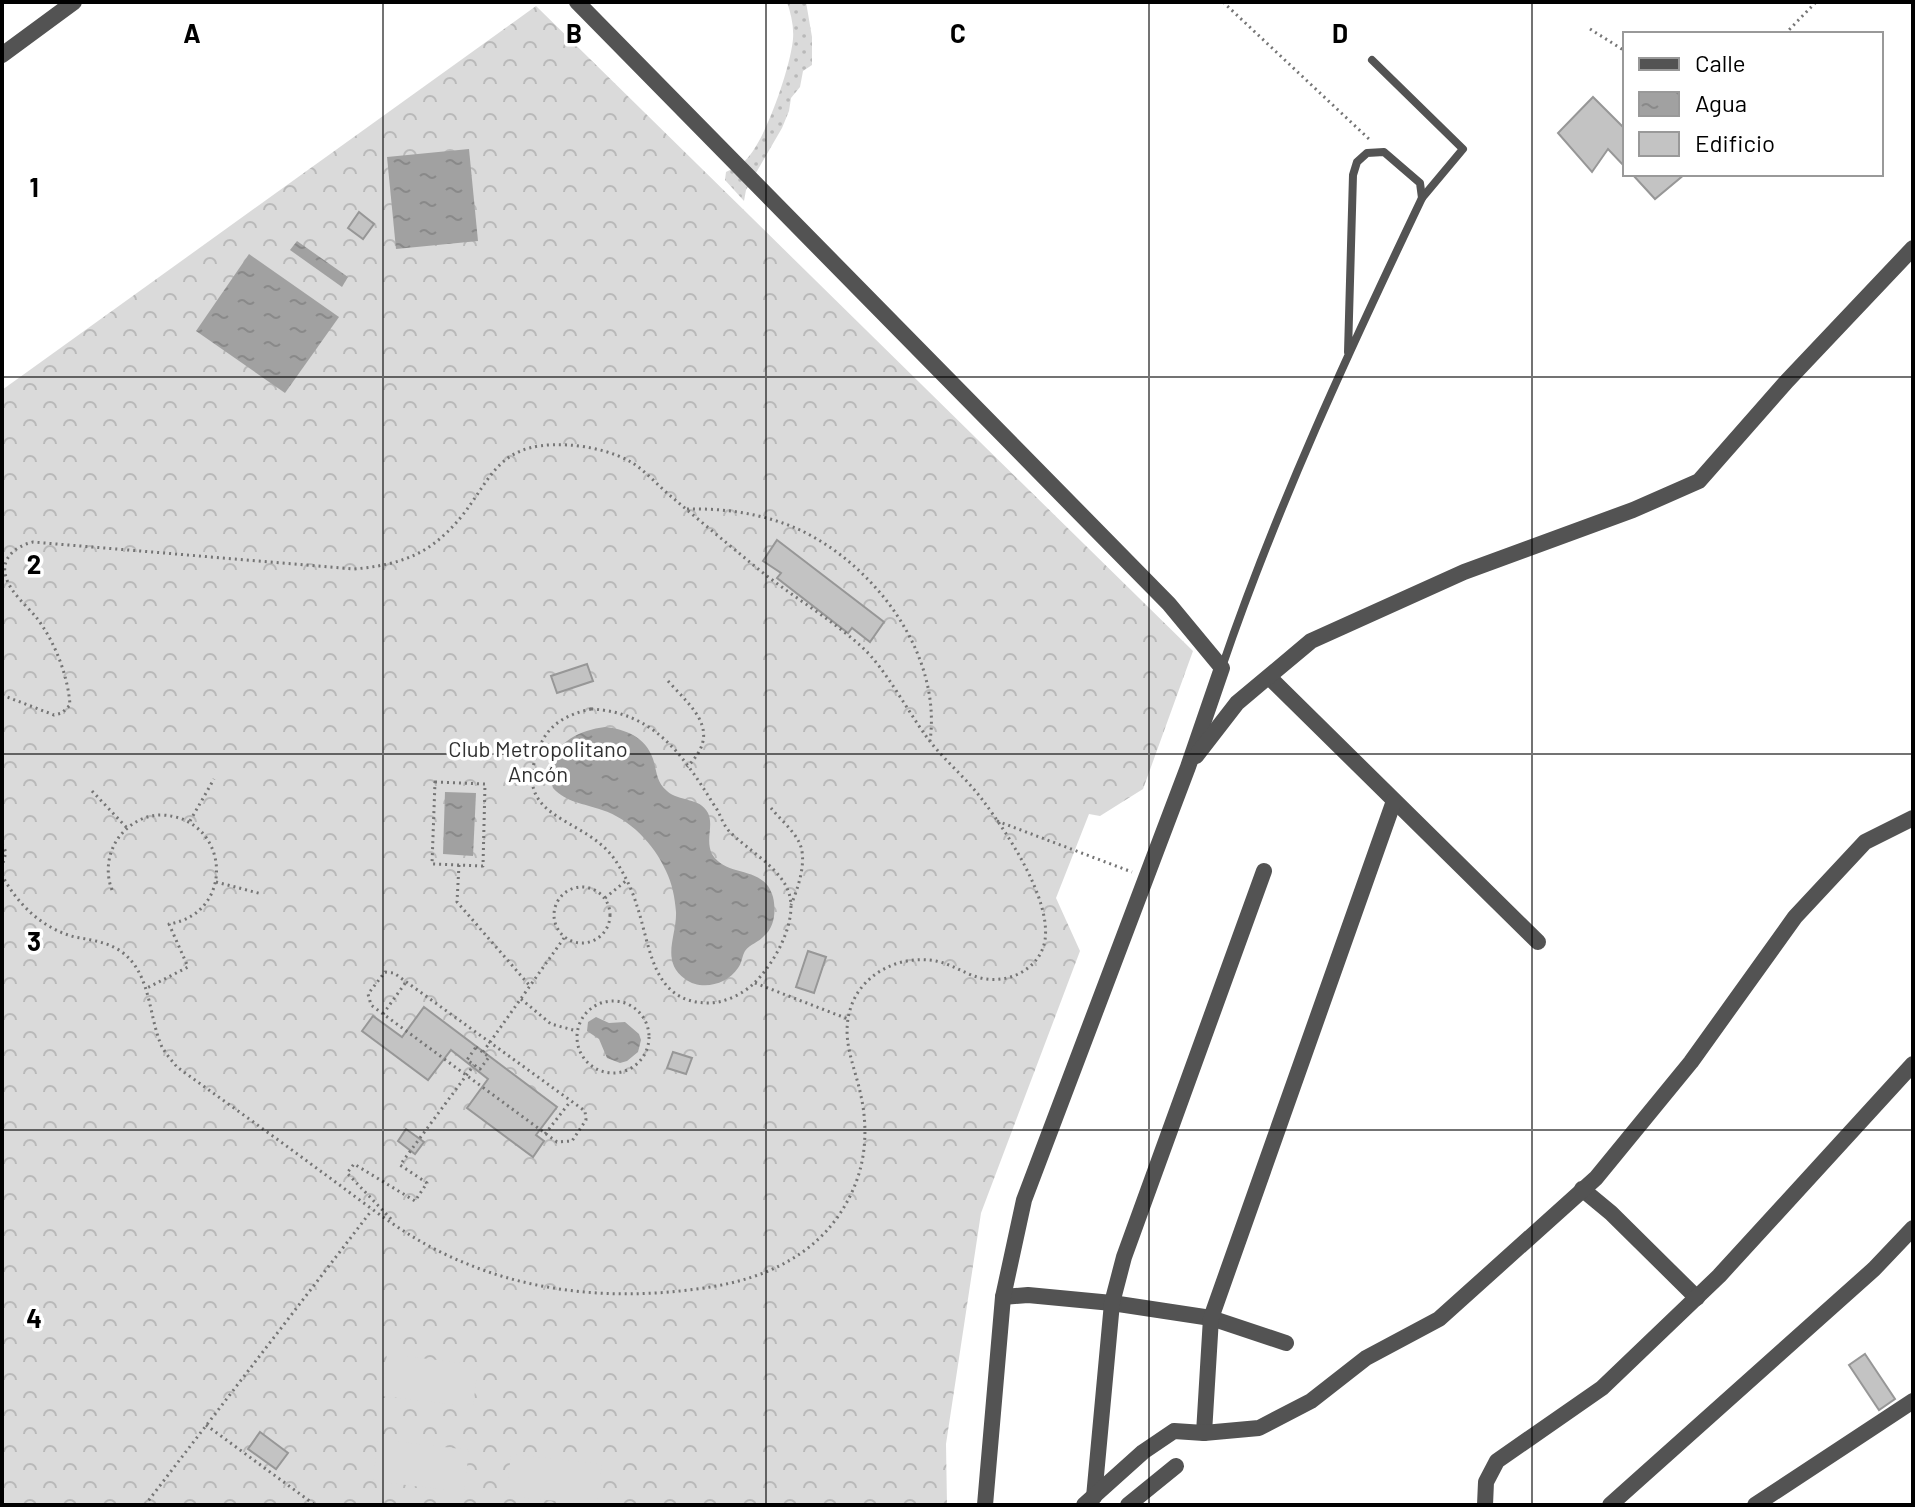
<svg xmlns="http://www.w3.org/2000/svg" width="1915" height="1507" viewBox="0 0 1915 1507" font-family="Barlow,sans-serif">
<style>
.grass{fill:url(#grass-dots)}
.forest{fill:url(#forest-crowns)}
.pitch{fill:#dadada}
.water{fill:url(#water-ripples)}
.building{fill:#c3c3c3;stroke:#979797;stroke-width:2}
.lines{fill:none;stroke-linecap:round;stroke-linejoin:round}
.path{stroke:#757575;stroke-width:3;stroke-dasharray:2 4;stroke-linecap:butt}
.service{stroke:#535353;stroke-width:8}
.minor{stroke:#535353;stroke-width:16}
.tertiary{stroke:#535353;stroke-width:16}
.grid{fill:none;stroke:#000;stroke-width:2;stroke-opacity:0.55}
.labels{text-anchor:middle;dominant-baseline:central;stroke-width:7;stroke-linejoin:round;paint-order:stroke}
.park-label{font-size:22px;fill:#313131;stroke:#fff}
.grid-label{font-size:26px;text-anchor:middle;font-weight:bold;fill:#000;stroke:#fff;stroke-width:7;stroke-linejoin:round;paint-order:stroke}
</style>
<defs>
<pattern id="grass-dots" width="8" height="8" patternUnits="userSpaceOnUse" patternTransform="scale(2)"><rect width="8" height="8" fill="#dadada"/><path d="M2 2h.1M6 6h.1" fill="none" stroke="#b9b9b9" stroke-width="1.8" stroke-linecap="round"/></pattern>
<pattern id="forest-crowns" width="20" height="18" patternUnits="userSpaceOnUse" patternTransform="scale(2)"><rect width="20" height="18" fill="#dadada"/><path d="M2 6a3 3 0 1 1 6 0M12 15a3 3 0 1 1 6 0" fill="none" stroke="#b9b9b9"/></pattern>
<pattern id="water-ripples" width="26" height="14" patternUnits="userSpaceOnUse" patternTransform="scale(2)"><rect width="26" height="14" fill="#a1a1a1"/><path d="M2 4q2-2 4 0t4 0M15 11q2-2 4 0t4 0" fill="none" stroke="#898989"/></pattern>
</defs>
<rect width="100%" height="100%" fill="#fff"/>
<path class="grass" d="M 787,2 L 806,2 L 812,37 L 812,65 L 803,71 L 800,87 L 791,98 L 789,111 L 782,128 L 746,190 L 744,201 L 725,180 L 726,172 C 731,169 738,167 742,163 C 764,148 791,65 793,39 C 794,26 791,14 787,2 Z"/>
<polygon class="forest" points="536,6 1193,651 1143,789 1100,816 1089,814 1056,898 1080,951 981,1213 946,1444 947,1505 2,1505 2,390"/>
<g class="pitch">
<polygon points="387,1354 478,1365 473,1407 382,1396"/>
<polygon points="378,1439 469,1450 464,1492 373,1481"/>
<polygon points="511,1454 602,1464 597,1505 506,1496"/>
</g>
<g class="water">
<polygon points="469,149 478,241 396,249 387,157"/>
<polygon points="297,241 348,277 342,287 290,250"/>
<polygon points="249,254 339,317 285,393 196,331"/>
<path d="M 605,727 C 625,729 646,737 653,759 C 657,771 656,782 667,791 C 679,802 700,797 708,813 C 714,826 705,840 712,854 C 727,879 764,864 773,897 C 776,910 775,927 764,936 C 759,942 750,944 745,951 C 742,956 742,963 738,968 C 727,985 701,991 685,979 C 660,961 677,936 676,912 C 675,898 672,883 666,871 C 654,844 630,819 602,810 C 583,803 567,803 553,788 C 541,751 572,731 605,727 Z"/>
<polygon points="445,792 476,793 473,856 443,854"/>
<polygon points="596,1017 609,1023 625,1022 639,1034 641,1040 638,1052 627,1061 620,1063 607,1058 599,1039 587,1031 588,1022"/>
</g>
<g class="building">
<polygon points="1593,97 1625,129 1625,167 1608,149 1592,172 1558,133"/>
<polygon points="1632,174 1685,174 1655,199"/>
<polygon points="359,212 374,224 363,239 348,228"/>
<polygon points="777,540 884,622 870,642 852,628 848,633 777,578 781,573 763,561"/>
<polygon points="587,664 593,681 557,693 551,676"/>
<polygon points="808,951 826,957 814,993 796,987"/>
<polygon points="424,1007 557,1107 536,1135 544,1141 533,1157 467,1108 488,1079 451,1050 428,1080 362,1031 373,1016 402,1037"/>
<polygon points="673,1052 692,1058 686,1074 667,1068"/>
<polygon points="406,1129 424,1142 415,1154 398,1141"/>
<polygon points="1865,1354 1895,1399 1879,1410 1849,1365"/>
<polygon points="260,1432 288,1453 276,1469 248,1449"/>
</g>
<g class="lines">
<g class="path">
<polyline points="1223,2 1369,139"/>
<polyline points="1590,29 1625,51"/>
<polyline points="1785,34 1816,2"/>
<path d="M 687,509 C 725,508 765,514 800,530 C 876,566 942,655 930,741"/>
<path d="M 668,681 C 693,709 723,731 687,767"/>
<path d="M 2,695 L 54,715 L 62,713 L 70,705 C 68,675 54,640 36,617 C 26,605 10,592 6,577 C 0,558 16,546 33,542 L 354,569 C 388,566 419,559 444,535 C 492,492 486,440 568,445 C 588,446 614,452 631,462 C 646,471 659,487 673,498 C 700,521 729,545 757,568 C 791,596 830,618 862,647 C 885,668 907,710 926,736 C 943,760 967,778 984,802 C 1008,834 1051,899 1045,940 C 1040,970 1006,986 977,977 C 964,973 951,964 936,961 C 900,954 860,974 850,1010 C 841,1041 855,1066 861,1096 C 868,1128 866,1162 852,1192 C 824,1253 767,1279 704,1288 C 607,1302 514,1292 427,1245 C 389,1224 354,1195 319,1170 C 272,1135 224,1101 177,1067 C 172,1061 166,1054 162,1047 C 148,1016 152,975 122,952 C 108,942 91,940 75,937 C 43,929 17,904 2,875"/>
<path d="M 591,709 C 654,712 683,755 714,805 C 720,813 722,823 729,831 C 748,851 784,869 790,897 C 796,925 773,966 753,984 C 743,994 724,1003 709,1003 C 652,1003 651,948 637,906 C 632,889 623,871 613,857 C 581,815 508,819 540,746 C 549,723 569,714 591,709 Z"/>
<polygon points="435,782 485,784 483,866 432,864"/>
<polyline points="92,791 127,828"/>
<path d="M 771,808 C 779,818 793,830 799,842 C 808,860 798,888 791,905"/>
<polyline points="190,821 214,779"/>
<polyline points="997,821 1132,872"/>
<polyline points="2,844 6,852 2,867"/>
<polyline points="459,865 457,902 530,986"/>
<polyline points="216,882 262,894"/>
<circle cx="582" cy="915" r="28"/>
<path d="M 112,890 C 105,872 108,852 119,837 C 129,824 144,815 161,815 C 230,817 237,913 169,924 L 188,967 L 145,989"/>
<polyline points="605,898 627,880"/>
<polygon points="385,972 394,973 585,1111 586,1120 572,1141 557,1142 371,1005 368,994"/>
<polyline points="755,983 848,1019"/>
<polyline points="521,999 551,1024 577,1031"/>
<circle cx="613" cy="1037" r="36"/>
<polyline points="383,1014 406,982"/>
<polygon points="476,1047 489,1057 480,1069 467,1060"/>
<polyline points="483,1052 564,938"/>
<polyline points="545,1134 570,1102"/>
<polyline points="391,1219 347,1173 354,1164 415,1201 427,1183 400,1165 474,1065"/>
<polyline points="206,1425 315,1505"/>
<polyline points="145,1505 372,1210"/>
</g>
<g class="service">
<polyline points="1372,60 1463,149 1422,198"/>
<path d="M 1222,667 C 1277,506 1349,351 1422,198 L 1420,183 L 1384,152 L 1367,153 L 1357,162 L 1353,175 L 1348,352"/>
</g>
<g class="minor">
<polyline points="2,55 74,2"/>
<polyline points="1269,677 1538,942"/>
<polyline points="1582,1189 1611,1213 1697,1298"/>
<polyline points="1003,1297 1028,1295 1112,1303 1211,1318 1286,1343"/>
<polyline points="1204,1433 1211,1318 1394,801"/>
<polyline points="1094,1497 1112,1303 1124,1257 1264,871"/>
<polyline points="1084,1505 1143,1452 1174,1431 1204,1433 1259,1428 1311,1401 1366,1358 1439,1319 1596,1178 1691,1062 1795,917 1865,842 1913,818"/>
<polyline points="1128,1505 1176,1466"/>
<polyline points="1485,1505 1486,1482 1497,1461 1602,1388 1719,1276 1913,1064"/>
<polyline points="1610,1505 1874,1269 1913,1228"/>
<polyline points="1755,1505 1913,1401"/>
</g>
<g class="tertiary">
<polyline points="577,2 1169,604 1222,668 1188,767 1024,1200 1003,1297 985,1505"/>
<polyline points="1196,756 1237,703 1311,641 1464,572 1633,510 1699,481 1787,381 1913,248"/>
</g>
</g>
<path class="grid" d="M 383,2 L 383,1505M 766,2 L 766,1505M 1149,2 L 1149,1505M 1532,2 L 1532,1505M 2,377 L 1913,377M 2,754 L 1913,754M 2,1130 L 1913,1130"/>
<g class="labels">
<g class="park-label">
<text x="538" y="748">Club Metropolitano<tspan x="538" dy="25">Ancón</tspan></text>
</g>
</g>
<g class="grid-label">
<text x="192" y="43">A</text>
<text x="574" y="43">B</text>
<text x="958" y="43">C</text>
<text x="1340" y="43">D</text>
<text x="34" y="197">1</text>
<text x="34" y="574">2</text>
<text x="34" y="951">3</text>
<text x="34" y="1328">4</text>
</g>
<rect width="1915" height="1507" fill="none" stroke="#000000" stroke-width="8"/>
<rect x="1623" y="32" width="260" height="144" fill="#ffffff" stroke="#999999" stroke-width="2"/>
<rect x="1639" y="58" width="40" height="12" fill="#535353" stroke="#999999" stroke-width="2"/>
<text x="1695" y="72" font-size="24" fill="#000000">Calle</text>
<rect x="1639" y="92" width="40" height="24" fill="url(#water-ripples)" stroke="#999999" stroke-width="2"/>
<text x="1695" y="112" font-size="24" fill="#000000">Agua</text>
<rect x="1639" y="132" width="40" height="24" fill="#c3c3c3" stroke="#999999" stroke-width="2"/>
<text x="1695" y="152" font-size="24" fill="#000000">Edificio</text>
</svg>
